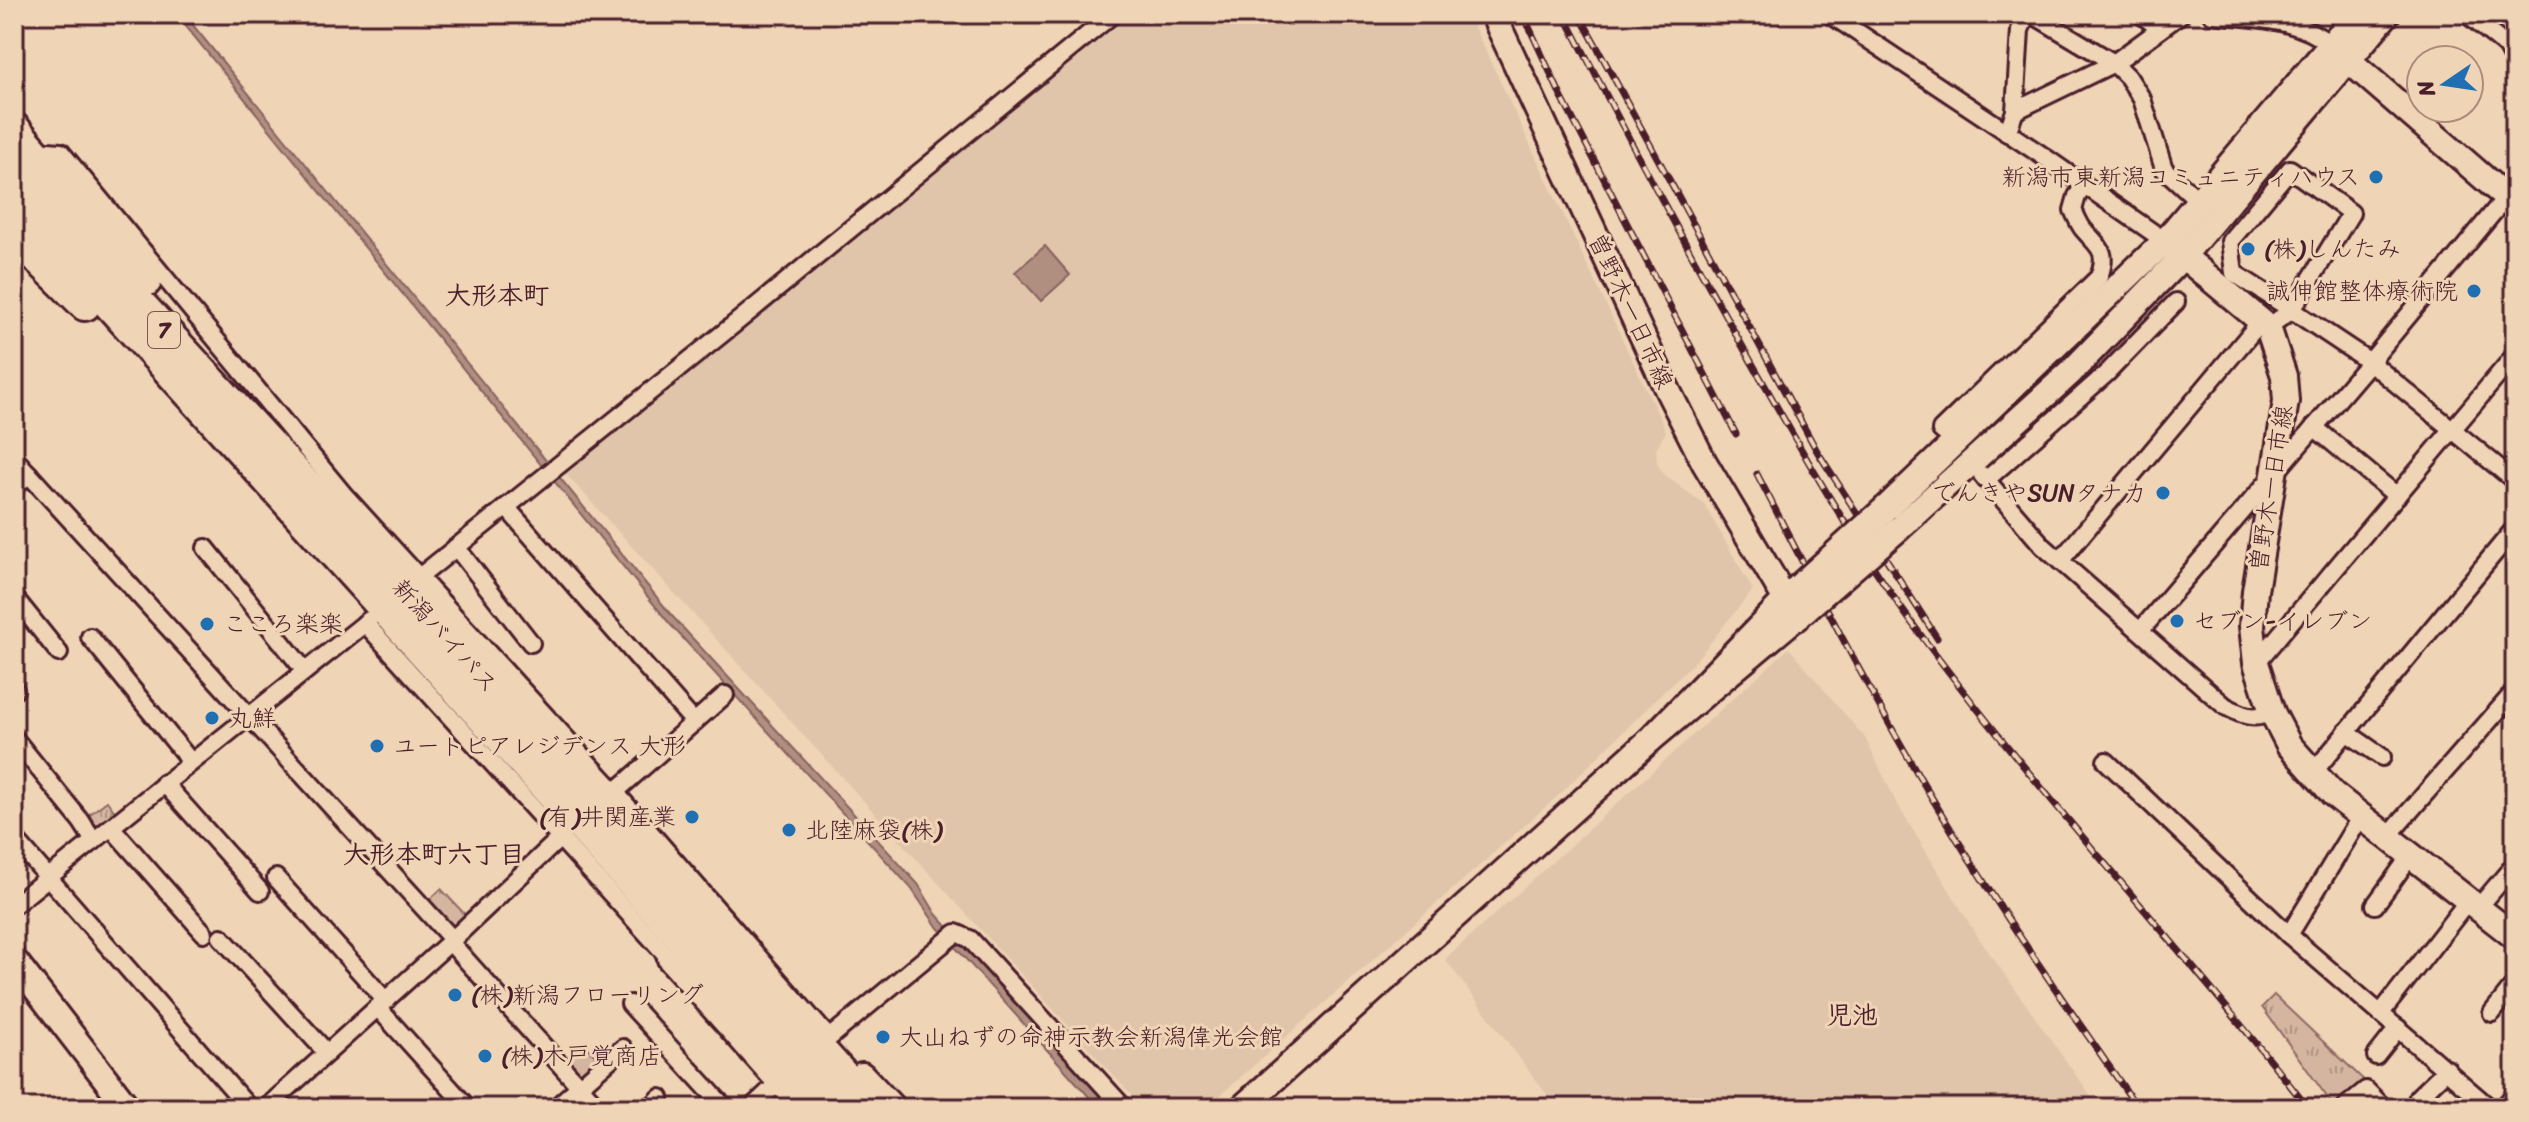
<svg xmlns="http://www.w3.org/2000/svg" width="2529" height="1122" viewBox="0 0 2529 1122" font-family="Sriracha,'Klee One',sans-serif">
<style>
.built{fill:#e1c5aa}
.grass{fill:url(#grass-tufts);stroke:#8f6a66;stroke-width:2}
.water{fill:#b08f81;stroke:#87625f;stroke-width:2}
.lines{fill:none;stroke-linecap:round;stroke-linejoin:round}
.street-casing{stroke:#4a1f2b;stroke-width:22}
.secondary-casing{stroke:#4a1f2b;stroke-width:30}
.highway-casing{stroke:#4a1f2b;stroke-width:36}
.street{stroke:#efd4b6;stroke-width:16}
.secondary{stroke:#efd4b6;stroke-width:24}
.highway{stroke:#efd4b6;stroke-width:30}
.rail-casing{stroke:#4a1f2b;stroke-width:7}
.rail{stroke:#efd4b6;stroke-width:4;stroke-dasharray:12;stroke-linecap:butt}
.secondary-bridge-casing{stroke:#4a1f2b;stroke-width:30;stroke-linecap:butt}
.secondary-bridge{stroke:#efd4b6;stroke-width:24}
.poi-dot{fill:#1f6fb2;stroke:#efd4b6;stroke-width:3}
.labels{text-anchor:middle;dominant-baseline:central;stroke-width:6;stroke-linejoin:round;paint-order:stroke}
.shield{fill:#efd4b6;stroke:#7c5555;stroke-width:2}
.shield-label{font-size:22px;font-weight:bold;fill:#4a1f2b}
.poi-label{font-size:24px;fill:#4a1f2b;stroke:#efd4b6;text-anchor:start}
.street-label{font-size:24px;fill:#4a1f2b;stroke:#efd4b6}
.neighbourhood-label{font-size:26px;font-weight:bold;fill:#4a1f2b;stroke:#efd4b6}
</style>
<defs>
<pattern id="grass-tufts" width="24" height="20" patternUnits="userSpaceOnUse" patternTransform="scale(2)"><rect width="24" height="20" fill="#d4b6a0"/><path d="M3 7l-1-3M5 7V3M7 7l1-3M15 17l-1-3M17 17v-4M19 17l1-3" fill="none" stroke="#ae9383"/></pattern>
</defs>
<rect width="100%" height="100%" fill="#efd4b6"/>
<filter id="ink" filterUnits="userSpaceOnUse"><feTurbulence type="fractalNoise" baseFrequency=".0125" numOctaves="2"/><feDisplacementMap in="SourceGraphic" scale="16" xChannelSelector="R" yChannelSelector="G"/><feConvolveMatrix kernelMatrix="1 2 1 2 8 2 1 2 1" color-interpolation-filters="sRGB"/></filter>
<g filter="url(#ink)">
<g class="built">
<polygon points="1120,14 1468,14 1666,431 1656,449 1657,463 1664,475 1704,504 1753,590 1696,660 1560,794 1206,1108 1143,1108 565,473"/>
<polygon points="1789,648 1865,738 1896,802 1974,931 2099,1108 1557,1108 1445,959"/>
</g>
<g class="grass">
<polygon points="107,801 121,820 97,839 81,821"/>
<polygon points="441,889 471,921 453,938 424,905"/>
<polygon points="2274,995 2370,1086 2342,1108 2335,1108 2262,1007"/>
<polygon points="584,1043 602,1064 580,1084 561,1062"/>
</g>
<g class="water">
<polygon points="176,14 184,14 672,616 918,884 936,914 1111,1108 1099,1108 938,928 911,888 669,623"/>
<polygon points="1045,246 1070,275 1041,301 1015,272"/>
</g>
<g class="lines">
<defs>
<g id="street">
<polyline points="1830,14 2040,154 2165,241"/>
<polyline points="2032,14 2114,63 2128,77 2142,99 2164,169 2198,200"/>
<polyline points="2141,14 2160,29"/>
<path d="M 2212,14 C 2254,19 2297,17 2331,45"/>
<polyline points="2467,14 2506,46 2515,62"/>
<polyline points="2484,27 2495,14"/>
<polyline points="2015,111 2020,30 2027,14"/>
<polyline points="2007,133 2015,111 2114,63 2181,14"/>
<polyline points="35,150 61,152 345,496 615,792 829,1038 956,933 970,939 1124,1108"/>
<polygon points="2290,169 2351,213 2292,310 2234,273 2230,241"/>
<polyline points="2268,327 2292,310 2370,362 2515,481"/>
<polyline points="2314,427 2397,496"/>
<path d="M 1946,434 L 1941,430 L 2099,277 C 2109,250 2098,247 2083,229 C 2079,224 2076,216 2073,210 L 2077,196 L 2085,185"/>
<polyline points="14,458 453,940"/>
<path d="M 1982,475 L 2043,546 L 2225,706 C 2242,715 2254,721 2272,712"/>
<polyline points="1986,480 2107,373 2176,302"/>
<polyline points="14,487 29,474"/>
<polyline points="506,507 694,722"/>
<polyline points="456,547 531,643"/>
<polyline points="206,548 305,671"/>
<polyline points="2060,561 2261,321"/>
<polyline points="418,578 727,330 1113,14"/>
<polyline points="14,597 59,653"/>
<polyline points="365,623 670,959"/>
<polyline points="2141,630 2370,362 2506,197"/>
<polyline points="90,637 191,762"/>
<polyline points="2256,663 2515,355"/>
<polyline points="14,688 15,690"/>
<polyline points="2346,732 2382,757"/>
<polyline points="14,738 81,821 94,841"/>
<polyline points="2106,761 2289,935"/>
<polyline points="2312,774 2515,528"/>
<polyline points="164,783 260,891"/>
<polyline points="615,792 725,695"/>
<polyline points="2360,818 2289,935 2490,1108"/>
<polyline points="111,827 204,933"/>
<polyline points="2388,836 2515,691"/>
<polyline points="14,838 249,1108"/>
<polyline points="276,878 386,1001"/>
<polyline points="14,905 369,620"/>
<polyline points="2375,905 2411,855"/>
<polyline points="2478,908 2515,864"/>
<polyline points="221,937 327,1053"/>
<polyline points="450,942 599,1108"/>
<polyline points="630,1004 725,1108"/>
<polyline points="378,1008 468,1108"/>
<polyline points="2381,1013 2468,901"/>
<polyline points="2492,1013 2515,984"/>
<polyline points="2376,1056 2398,1028"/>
<polyline points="2418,1097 2447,1069"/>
<polyline points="266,1108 450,942 560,838"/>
<polyline points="555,1108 623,1048"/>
<polyline points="650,1108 660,1098"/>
<polyline points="751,1108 780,1081"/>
<polyline points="2344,1108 2366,1090 2384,1108"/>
<polyline points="2503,1108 2515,1094"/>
</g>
<g id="secondary">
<polyline points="1493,14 1667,389 1704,462 1797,618"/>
<polyline points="2339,52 2515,205"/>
<polyline points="2165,241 2268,327 2284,376 2286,401 2255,591 2252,626 2256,663 2272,712 2289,745 2333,794 2515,937"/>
<polyline points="1886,508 2165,241 2357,14"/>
<polyline points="1898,529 2071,372 2183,256 2387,14"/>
<polyline points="1795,590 1650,740 1807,608"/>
<polyline points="670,959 803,1108"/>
<polyline points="14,960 128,1108"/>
<polyline points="862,1075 893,1108"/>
<polyline points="1242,1108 1650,740"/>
</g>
<g id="highway">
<polyline points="14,128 146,281"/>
<polyline points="14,167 314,493 873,1108"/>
<polyline points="14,199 835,1108"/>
<polyline points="14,235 85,305"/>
</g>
</defs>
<use href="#street" class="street-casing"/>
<use href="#secondary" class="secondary-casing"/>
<use href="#highway" class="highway-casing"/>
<use href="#street" class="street"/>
<use href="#secondary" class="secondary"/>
<use href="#highway" class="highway"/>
<defs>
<g id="rail">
<polyline points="1523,14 1562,98 1736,434"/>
<path d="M 1564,14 C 1628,138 1694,262 1764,384 C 1813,471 1863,558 1923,638 C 2044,801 2183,948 2308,1108"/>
<polyline points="1579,14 1817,451 1937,638"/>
<path d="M 1757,474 C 1819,594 1881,716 1952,831 C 2010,926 2075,1017 2138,1108"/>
</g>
</defs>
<use href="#rail" class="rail-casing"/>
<use href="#rail" class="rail"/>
<defs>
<g id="secondary-bridge">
<polyline points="1795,590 1886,508"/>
<polyline points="1807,608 1898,529"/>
</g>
</defs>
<use href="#secondary-bridge" class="secondary-bridge-casing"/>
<use href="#secondary-bridge" class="secondary-bridge"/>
</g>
</g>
<g class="poi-dot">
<circle cx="2376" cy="177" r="8"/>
<circle cx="2248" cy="249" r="8"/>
<circle cx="2474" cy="291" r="8"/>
<circle cx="2163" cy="493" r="8"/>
<circle cx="2177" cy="621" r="8"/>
<circle cx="207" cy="624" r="8"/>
<circle cx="212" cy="718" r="8"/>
<circle cx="377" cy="746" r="8"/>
<circle cx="692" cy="817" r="8"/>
<circle cx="789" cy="830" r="8"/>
<circle cx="455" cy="995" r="8"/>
<circle cx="883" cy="1037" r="8"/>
<circle cx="485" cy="1056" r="8"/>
</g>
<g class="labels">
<rect class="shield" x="148" y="312" width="32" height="36" rx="6"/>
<g class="shield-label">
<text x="164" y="330">7</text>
</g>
<g class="poi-label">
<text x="2360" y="177" text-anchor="end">新潟市東新潟コミュニティハウス</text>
<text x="2264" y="249">(株)しんたみ</text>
<text x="2458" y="291" text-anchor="end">誠伸館整体療術院</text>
<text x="2147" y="493" text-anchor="end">でんきやSUNタナカ</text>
<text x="2193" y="621">セブン-イレブン</text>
<text x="223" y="624">こころ楽楽</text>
<text x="228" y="718">丸鮮</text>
<text x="393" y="746">ユートピアレジデンス 大形</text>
<text x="676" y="817" text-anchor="end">(有)井関産業</text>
<text x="805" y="830">北陸麻袋(株)</text>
<text x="471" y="995">(株)新潟フローリング</text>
<text x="899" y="1037">大山ねずの命神示教会新潟偉光会館</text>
<text x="501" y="1056">(株)木戸覚商店</text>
</g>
<g class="street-label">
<text transform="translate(1631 311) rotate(65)">曽野木一日市線</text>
<text transform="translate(2271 488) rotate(-81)">曽野木一日市線</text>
<text transform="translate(445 636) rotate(48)">新潟バイパス</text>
</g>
<g class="neighbourhood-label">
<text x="497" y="295">大形本町</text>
<text x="434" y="854">大形本町六丁目</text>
<text x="1852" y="1015">児池</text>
</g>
</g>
<rect width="2529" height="1122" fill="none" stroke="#efd4b6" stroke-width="48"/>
<rect x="24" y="24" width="2481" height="1074" fill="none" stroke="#4a1f2b" stroke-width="3" filter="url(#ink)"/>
<g transform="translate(2445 84) rotate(257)"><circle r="38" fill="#efd4b6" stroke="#ad8c7e" stroke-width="2"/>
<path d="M0-6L14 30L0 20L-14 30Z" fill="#1f6fb2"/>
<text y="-12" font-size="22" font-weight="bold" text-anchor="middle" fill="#4a1f2b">N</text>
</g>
</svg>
